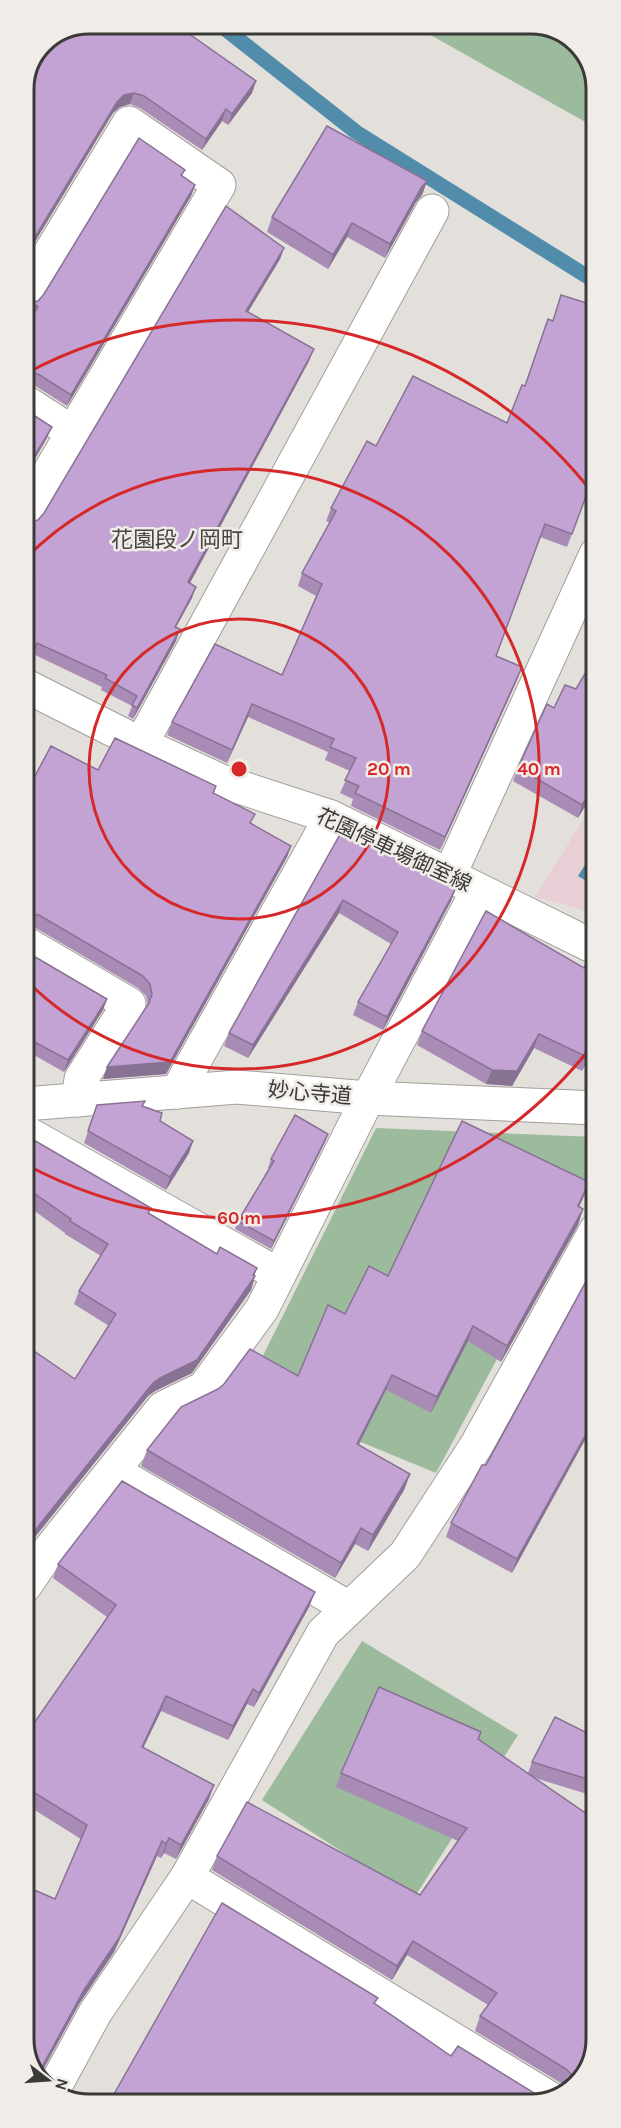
<svg xmlns="http://www.w3.org/2000/svg" width="621" height="2128" viewBox="0 0 621 2128" font-family="Karla,'Noto Sans JP',sans-serif">
<style>
.education{fill:#e8cfd6}
.green{fill:#9cba9c}
.water{fill:#518dab}
.lines{fill:none;stroke-linecap:round;stroke-linejoin:round}
.stream{stroke:#518dab;stroke-width:15}
.minor-casing{stroke:#a29f9b;stroke-width:35}
.major-casing{stroke:#a29f9b;stroke-width:35}
.minor{stroke:#fff;stroke-width:33}
.major{stroke:#fff;stroke-width:33}
.wall{fill:#a88cb6}
.shaded-wall{fill:#887294}
.building{fill:#c3a3d4;stroke:#887294;stroke-width:1.5}
.ring{fill:none;stroke:#d62828;stroke-width:3}
.labels{text-anchor:middle;dominant-baseline:central;stroke-width:5;stroke-linejoin:round;paint-order:stroke}
.street-label{font-size:21px;fill:#3b3a38;stroke:#f0ede8}
.neighbourhood-label{font-size:22px;fill:#494643;stroke:#f0ede8}
.rim{fill:none;stroke:#3b3a38;stroke-width:3}
.centre{fill:#d62828;stroke:#f0ede8;stroke-width:3}
.ring-label{font-size:18px;text-anchor:middle;font-weight:bold;fill:#d62828;stroke:#f0ede8;stroke-width:5;stroke-linejoin:round;paint-order:stroke}
</style>
<rect width="100%" height="100%" fill="#e3e0db"/>
<polygon class="education" points="596,799 596,917 574,907 535,897"/>
<g class="green">
<polygon points="411,24 540,25 575,41 596,77 596,128"/>
<polygon points="376,1128 596,1137 596,1174 436,1473 244,1394"/>
<polygon points="362,1641 518,1735 414,1898 262,1800"/>
</g>
<polygon class="water" points="596,847 596,887 578,876"/>
<g class="lines">
<polyline class="stream" points="219,24 356,132 596,282"/>
<defs>
<g id="minor">
<polyline points="24,296 129,123 219,185 24,515"/>
<polyline points="24,401 72,432"/>
<polyline points="141,744 432,211"/>
<polyline points="449,876 596,554"/>
<polyline points="25,943 129,1004 81,1079 78,1100"/>
<polyline points="177,1092 331,817"/>
<polyline points="25,1104 237,1087 368,1098 596,1108"/>
<polyline points="25,1132 279,1275"/>
<polyline points="113,1471 349,1608"/>
<polyline points="25,1586 50,1549 163,1408 204,1388 262,1309 368,1098 478,890"/>
<polyline points="187,1877 551,2099"/>
<polyline points="53,2090 95,2013 187,1877 323,1633 405,1555 476,1446 596,1230"/>
</g>
<polyline id="major" points="24,685 141,744 221,781 331,817 596,948"/>
</defs>
<use href="#minor" class="minor-casing"/>
<use href="#major" class="major-casing"/>
<use href="#minor" class="minor"/>
<use href="#major" class="major"/>
</g>
<g class="wall">
<polygon points="256,81 252,93 228,125 222,121 202,150 140,108 130,104 120,107 113,113 24,89"/>
<polygon points="185,170 182,176 195,185 191,196 67,406 34,385 24,383 24,323 26,324 31,316 28,314 32,302 38,301"/>
<polygon points="427,181 422,195 416,202 385,258 347,237 328,269 267,232 272,217"/>
<polygon points="284,248 280,259 248,312 309,361 190,583 192,598 176,627 176,641 133,719 128,716 132,706 101,690 102,687 33,654 28,665 24,664 24,521 29,522 38,520 44,513"/>
<polygon points="561,295 591,342 596,469 567,547 540,537 496,656 517,680 440,850 351,806 353,799 340,793 350,771 325,760 328,752 248,717 227,763 167,735 172,722 282,675 316,596 298,586 302,573 330,523 326,521 331,508 376,446 507,423 525,386 553,321"/>
<polygon points="576,689 596,788 578,818 513,781 518,768 554,708"/>
<polygon points="98,770 216,786 214,793 251,824 291,846 287,857 166,1074 103,1079 107,1067 148,1005 146,996 138,988 34,927 25,925 24,787 28,789"/>
<polygon points="343,829 438,878 451,901 383,1030 353,1015 358,1002 391,944 339,913 248,1058 224,1046 229,1033"/>
<polygon points="25,951 107,999 103,1010 64,1072 25,1050"/>
<polygon points="596,955 596,1042 582,1071 534,1048 512,1086 486,1084 417,1045 422,1031 584,968"/>
<polygon points="97,1105 143,1106 160,1121 193,1141 189,1153 166,1190 84,1143"/>
<polygon points="328,1134 325,1142 271,1249 235,1229 238,1221 269,1168 268,1168 271,1159"/>
<polygon points="25,1135 149,1214 217,1254 257,1268 254,1276 255,1276 251,1290 192,1373 155,1391 148,1396 35,1537 25,1553 25,1345 75,1379 109,1326 74,1304 79,1291 101,1256 65,1234 65,1233 25,1204"/>
<polygon points="583,1198 579,1207 583,1209 578,1225 501,1362 468,1341 431,1413 386,1390 359,1445 410,1474 404,1490 368,1551 355,1544 335,1578 141,1466 147,1450 298,1376 345,1314 388,1276"/>
<polygon points="596,1263 597,1418 512,1573 446,1537 451,1523 486,1465"/>
<polygon points="58,1564 315,1592 309,1607 254,1707 247,1704 228,1740 161,1711 143,1747 209,1799 176,1859 164,1853 161,1858 157,1856 114,1952 79,2004 40,2076 55,1899 81,1839 25,1804 25,1726 30,1729 107,1617 53,1578"/>
<polygon points="597,1728 597,1797 535,1778 583,2079 567,2089 561,2083 475,2031 480,2016 488,2005 407,1955 392,1980 212,1870 217,1856 420,1895 458,1841 336,1787 341,1773 481,1732 479,1739 528,1773 532,1762 594,1737"/>
</g>
<g class="shaded-wall">
<polygon points="256,81 252,93 228,125 232,114"/>
<polygon points="134,93 130,104 120,107 113,113 24,260 24,255 117,102 124,95"/>
<polygon points="226,109 222,121 202,150 206,139"/>
<polygon points="427,181 422,195 416,202 385,258 390,244 421,188"/>
<polygon points="195,185 191,196 67,406 71,395"/>
<polygon points="352,223 347,237 328,269 333,255"/>
<polygon points="284,248 280,259 242,322 246,311"/>
<polygon points="314,349 309,361 184,594 188,582"/>
<polygon points="30,371 26,382 24,383 24,372"/>
<polygon points="52,427 47,438 24,478 24,473"/>
<polygon points="196,587 192,598 170,638 175,627"/>
<polygon points="180,629 176,641 133,719 137,708"/>
<polygon points="522,667 517,680 440,850 445,837"/>
<polygon points="252,704 248,717 227,763 232,750"/>
<polygon points="596,783 596,788 578,818 582,805"/>
<polygon points="291,846 287,857 166,1074 103,1079 107,1067"/>
<polygon points="456,888 451,901 383,1030 387,1017"/>
<polygon points="343,900 339,913 248,1058 253,1045"/>
<polygon points="30,913 26,924 25,925 25,914"/>
<polygon points="107,999 103,1010 64,1072 68,1060"/>
<polygon points="539,1034 534,1048 512,1086 486,1084 492,1070"/>
<polygon points="596,1038 596,1042 582,1071 587,1057"/>
<polygon points="328,1134 325,1142 271,1249 274,1241"/>
<polygon points="193,1141 189,1153 166,1190 170,1177"/>
<polygon points="589,1182 583,1198 572,1222 578,1206"/>
<polygon points="583,1209 578,1225 501,1362 507,1346"/>
<polygon points="257,1268 252,1281 255,1276 251,1290 192,1373 155,1391 148,1396 35,1537 25,1553 25,1549 27,1543 40,1524 153,1383 253,1275"/>
<polygon points="473,1326 468,1341 431,1413 437,1397"/>
<polygon points="392,1375 386,1390 351,1459 357,1444"/>
<polygon points="597,1414 597,1418 512,1573 517,1559"/>
<polygon points="410,1474 404,1490 368,1551 373,1535"/>
<polygon points="361,1528 355,1544 335,1578 341,1563"/>
<polygon points="315,1592 309,1607 254,1707 259,1693"/>
<polygon points="253,1689 247,1704 228,1740 233,1726"/>
<polygon points="166,1696 161,1711 137,1761 142,1747"/>
<polygon points="214,1785 209,1799 176,1859 181,1845"/>
<polygon points="169,1838 164,1853 161,1858 166,1844"/>
<polygon points="162,1841 157,1856 114,1952 79,2004 39,2076 42,2067"/>
<polygon points="413,1941 407,1955 392,1980 397,1966"/>
</g>
<g class="building">
<polygon points="90,24 175,24 256,81 232,114 226,109 206,139 144,96 134,93 124,95 117,102 24,255 24,89 43,43"/>
<polygon points="327,126 427,181 421,188 390,244 352,223 333,255 272,217"/>
<polygon points="139,138 185,170 181,175 195,185 71,395 38,374 30,371 24,372 24,323 26,324 38,307 32,302 38,301 44,294"/>
<polygon points="226,206 284,248 246,311 314,349 188,582 196,587 175,627 180,629 137,708 132,705 137,696 105,678 107,675 37,643 32,654 24,650 24,521 29,522 38,520 44,513"/>
<polygon points="561,295 596,306 596,327 591,342 596,344 596,469 572,534 545,524 496,656 522,667 445,837 355,793 359,786 345,780 356,758 330,747 334,739 252,704 232,750 172,722 215,644 282,675 322,584 302,573 336,511 331,508 367,441 376,446 413,376 507,423 522,385 525,386 548,319 553,321"/>
<polygon points="24,409 52,427 24,473"/>
<polygon points="596,655 596,783 582,805 518,768 547,704 554,708 565,685 576,689"/>
<polygon points="115,738 216,786 213,793 255,814 250,823 291,846 170,1062 107,1067 149,1003 152,994 150,984 143,976 39,915 30,913 25,914 24,787 28,789 51,746 98,770"/>
<polygon points="343,829 439,876 438,878 456,888 387,1017 358,1002 398,932 343,900 253,1045 229,1033"/>
<polygon points="486,911 584,968 591,953 596,955 596,1038 587,1057 539,1034 517,1071 492,1070 422,1031"/>
<polygon points="25,951 107,999 68,1060 29,1039 25,1045"/>
<polygon points="145,1101 142,1106 162,1113 160,1121 193,1141 170,1177 88,1131 97,1105"/>
<polygon points="295,1115 328,1134 274,1241 238,1221 274,1161 271,1159"/>
<polygon points="462,1121 589,1182 578,1206 583,1209 507,1346 473,1326 437,1397 392,1375 357,1444 410,1474 373,1535 361,1528 341,1563 147,1450 181,1407 218,1389 224,1384 250,1349 298,1376 328,1305 345,1314 369,1266 388,1276"/>
<polygon points="25,1135 151,1208 148,1213 217,1254 220,1247 257,1268 253,1275 255,1276 197,1360 160,1378 153,1383 40,1524 27,1543 25,1541 25,1345 75,1379 116,1314 79,1291 108,1244 70,1221 71,1219 25,1187"/>
<polygon points="596,1263 597,1414 517,1559 451,1523 482,1465 486,1465"/>
<polygon points="122,1481 315,1592 259,1693 253,1689 233,1726 166,1696 142,1747 214,1785 181,1845 169,1838 166,1844 162,1841 119,1938 84,1990 42,2067 40,2076 25,2051 25,1886 55,1899 87,1825 25,1787 25,1726 30,1729 116,1605 58,1564"/>
<polygon points="379,1687 481,1732 478,1739 597,1821 597,2039 583,2079 575,2084 572,2075 566,2069 480,2016 497,1993 413,1941 397,1966 217,1856 247,1802 420,1895 467,1828 341,1773"/>
<polygon points="555,1717 595,1737 597,1731 597,1782 532,1762"/>
<polygon points="222,1903 378,1998 374,2003 451,2056 458,2046 547,2101 544,2103 109,2103"/>
</g>
<g class="ring">
<circle cx="239" cy="769" r="150"/>
<path d="M25 559A300 300 0 1 1 25 979"/>
<path d="M595 1042A449 449 0 0 1 25 1164M25 374A449 449 0 0 1 595 496"/>
</g>
<g class="labels">
<g class="street-label">
<text transform="translate(394 850) rotate(25)">花園停車場御室線</text>
<text transform="translate(310 1093) rotate(5)">妙心寺道</text>
</g>
<g class="neighbourhood-label">
<text x="177" y="540">花園段ノ岡町</text>
</g>
</g>
<path d="M0 0H621V2128H0ZM89 34H531A55 55 0 0 1 586 89V2039A55 55 0 0 1 531 2094H89A55 55 0 0 1 34 2039V89A55 55 0 0 1 89 34Z" fill="#f0ede8" fill-rule="evenodd"/>
<path class="rim" d="M89 34H531A55 55 0 0 1 586 89V2039A55 55 0 0 1 531 2094H89A55 55 0 0 1 34 2039V89A55 55 0 0 1 89 34Z"/>
<circle cx="239" cy="769" r="9" class="centre"/>
<g class="ring-label">
<text x="389" y="775">20 m</text>
<text x="539" y="775">40 m</text>
<text x="239" y="1224">60 m</text>
</g>
<g transform="translate(48 2080) rotate(107)" stroke="#f0ede8" stroke-width="4.5" paint-order="stroke">
<path d="M0-4.5L10 22L0 15L-10 22Z" fill="#3b3a38"/>
<text y="-9" font-size="16" font-weight="bold" text-anchor="middle" fill="#3b3a38">N</text>
</g>
</svg>
